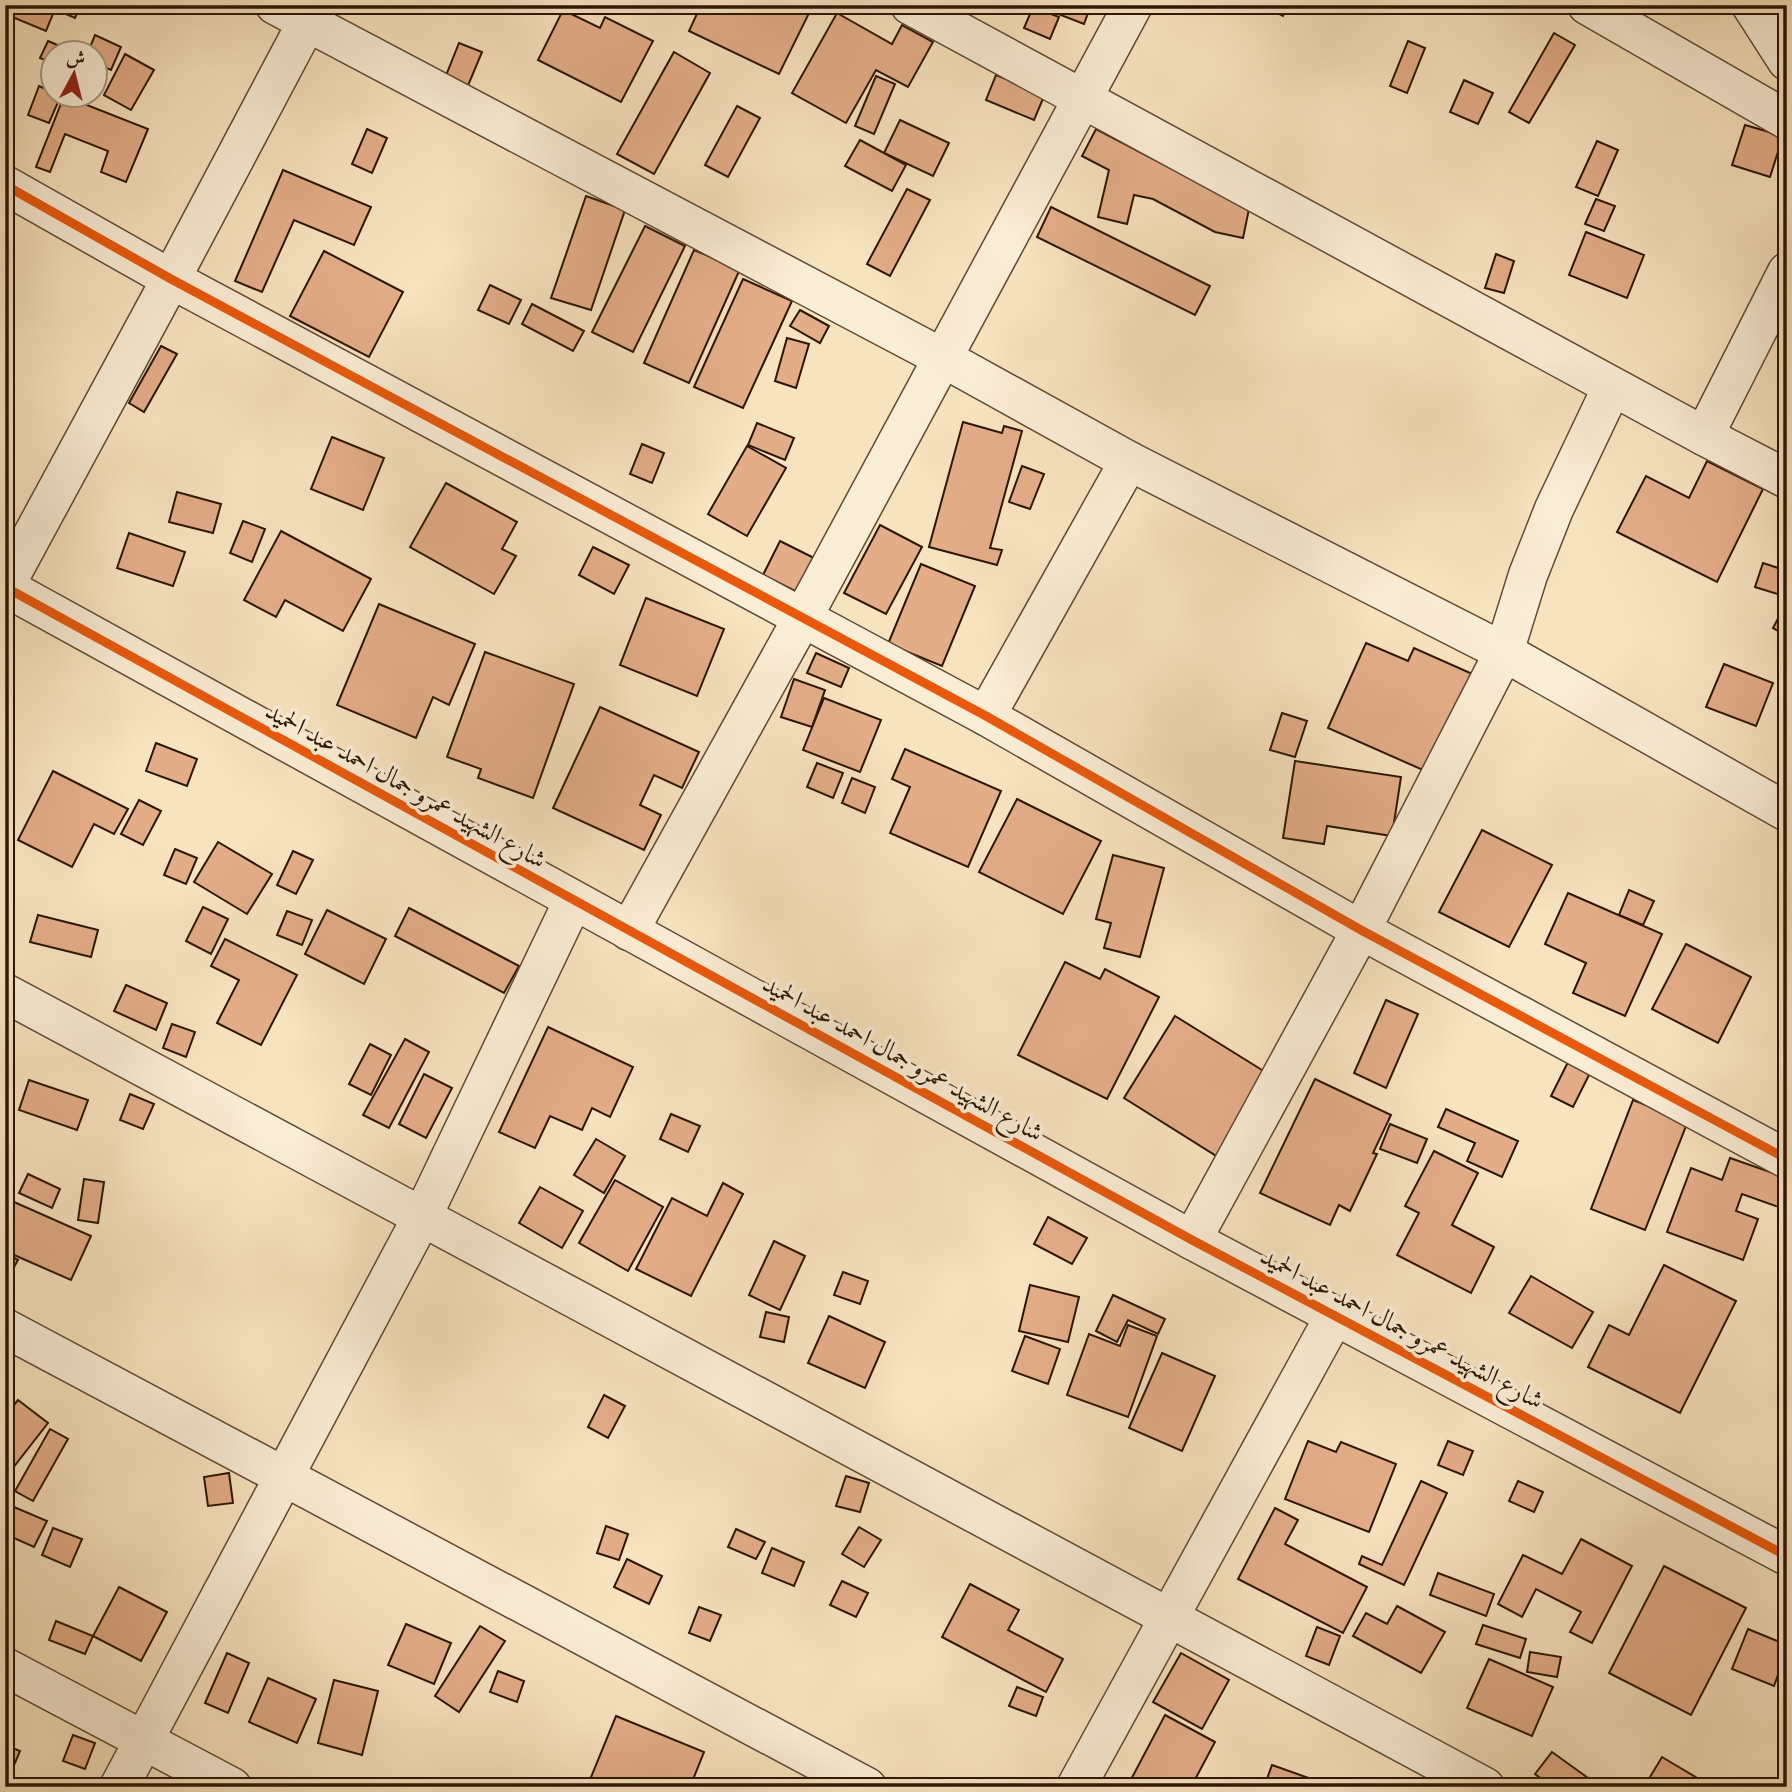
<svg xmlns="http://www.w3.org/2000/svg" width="1792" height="1792" viewBox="0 0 1792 1792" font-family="'IM FELL French Canon',Amiri,serif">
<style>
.building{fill:#e3ad88;stroke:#2c1604;stroke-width:2}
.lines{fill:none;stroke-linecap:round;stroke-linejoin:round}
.minor-casing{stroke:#5f4933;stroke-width:41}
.minor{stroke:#faedd5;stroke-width:38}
.cycleway-casing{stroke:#faedd5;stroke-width:13}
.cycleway{stroke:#e8590c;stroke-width:9}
.labels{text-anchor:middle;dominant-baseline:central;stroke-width:7;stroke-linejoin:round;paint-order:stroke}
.street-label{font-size:26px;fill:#2c1604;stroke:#faedd5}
</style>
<rect width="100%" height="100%" fill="#f8e3bf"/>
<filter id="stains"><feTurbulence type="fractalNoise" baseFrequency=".00286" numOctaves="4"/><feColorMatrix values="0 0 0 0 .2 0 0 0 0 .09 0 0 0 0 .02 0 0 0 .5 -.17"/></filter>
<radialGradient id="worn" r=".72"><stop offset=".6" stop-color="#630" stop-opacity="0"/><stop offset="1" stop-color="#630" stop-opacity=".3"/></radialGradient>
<g class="building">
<polygon points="5,5 46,5 55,9 46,31 5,14"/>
<polygon points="56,5 81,5 75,18 54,9"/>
<polygon points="701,5 813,5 779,74 689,31"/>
<polygon points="1041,5 1091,5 1084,24 1040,7"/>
<polygon points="1261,5 1288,5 1283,16"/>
<polygon points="1033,7 1059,17 1050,39 1024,28"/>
<polygon points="563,10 600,28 605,17 653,41 621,102 538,60"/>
<polygon points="837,13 892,44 902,25 933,42 908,87 876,70 846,123 792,93"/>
<polygon points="1554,33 1575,45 1529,123 1509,112"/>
<polygon points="95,35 121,47 111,70 94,63 94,52 88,52"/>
<polygon points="48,41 74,52 52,52 52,63 40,58"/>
<polygon points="1408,41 1425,48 1407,93 1390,86"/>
<polygon points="459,43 482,52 467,88 445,78"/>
<polygon points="674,52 710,73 654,174 617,154"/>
<polygon points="125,54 154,70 131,110 104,95"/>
<polygon points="996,75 1045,94 1034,120 986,100"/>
<polygon points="876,76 895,84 874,134 855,126"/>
<polygon points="1464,80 1493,93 1478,124 1450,112"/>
<polygon points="39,86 52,92 52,94 61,95 49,123 28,115"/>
<polygon points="64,96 148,129 126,182 101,172 108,151 65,134 50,172 36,167"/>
<polygon points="737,106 760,118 728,177 705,165"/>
<polygon points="900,120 949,143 933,176 884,153"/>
<polygon points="1745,125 1783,136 1770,177 1732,165"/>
<polygon points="367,129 387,138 372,173 352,164"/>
<polygon points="1096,129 1249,209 1243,238 1215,232 1153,199 1134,195 1127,224 1098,217 1109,170 1082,156"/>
<polygon points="860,140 906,165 892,191 845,166"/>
<polygon points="1597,141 1618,150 1598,196 1576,187"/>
<polygon points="283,170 371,207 354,245 294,220 262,292 235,281"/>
<polygon points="907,189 930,200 890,276 867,264"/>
<polygon points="586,196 625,210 591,310 551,298"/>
<polygon points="1596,199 1615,206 1604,231 1585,224"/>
<polygon points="1051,207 1210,286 1195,315 1037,237"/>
<polygon points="645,226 685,246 633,352 592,332"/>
<polygon points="1586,232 1644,255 1627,298 1569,275"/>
<polygon points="694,250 740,269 689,383 644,363"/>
<polygon points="324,251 403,292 369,357 290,316"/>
<polygon points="1496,254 1514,261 1504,293 1485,288"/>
<polygon points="743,279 792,301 743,408 694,387"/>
<polygon points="490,285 521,300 509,324 478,310"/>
<polygon points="532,304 584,331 573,351 522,324"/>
<polygon points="800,310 829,326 820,343 790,326"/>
<polygon points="787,338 809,344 796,388 775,381"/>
<polygon points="161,346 177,354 144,412 129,403"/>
<polygon points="963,422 1002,433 1004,426 1022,431 990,548 1002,550 997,565 929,547"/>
<polygon points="757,423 794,438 785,460 748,445"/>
<polygon points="332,437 384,458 363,510 311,489"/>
<polygon points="642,444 664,453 652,483 630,474"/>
<polygon points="747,446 786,468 747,536 708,514"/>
<polygon points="1707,461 1763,489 1717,582 1617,532 1646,476 1689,498"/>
<polygon points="1022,466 1044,474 1030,509 1009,502"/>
<polygon points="446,483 517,522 502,549 516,556 494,594 410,547"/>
<polygon points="177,492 221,504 213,533 169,522"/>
<polygon points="243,521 265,529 252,562 230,553"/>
<polygon points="880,525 922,547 886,614 844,593"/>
<polygon points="281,531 371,579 343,631 285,600 276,617 244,600"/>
<polygon points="129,533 185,552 173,586 117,568"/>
<polygon points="780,541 816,559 799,593 763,575"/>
<polygon points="593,547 629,565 614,594 579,575"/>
<polygon points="1763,563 1787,571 1787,597 1755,587"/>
<polygon points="921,564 975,586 942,666 888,644"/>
<polygon points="646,598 724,629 697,696 620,665"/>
<polygon points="379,604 475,644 449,705 433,697 416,738 337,705"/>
<polygon points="1785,605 1787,606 1787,636 1773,628"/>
<polygon points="1366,643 1408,661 1414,648 1477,676 1432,774 1328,728"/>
<polygon points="485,652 574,684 533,798 478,778 481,769 447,757"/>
<polygon points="816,653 849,668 841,687 807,673"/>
<polygon points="1724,664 1773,683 1756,726 1706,707"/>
<polygon points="794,679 825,690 812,727 781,717"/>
<polygon points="824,698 881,720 860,772 803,750"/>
<polygon points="600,707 699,752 682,788 654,775 640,805 661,815 644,850 553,808"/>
<polygon points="1282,713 1307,721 1295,757 1270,750"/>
<polygon points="156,743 197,759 187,786 146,771"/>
<polygon points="905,749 1001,791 968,867 890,833 910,787 892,779"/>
<polygon points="1295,761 1401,777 1392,836 1327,826 1324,844 1283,838"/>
<polygon points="817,763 843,773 833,798 807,787"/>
<polygon points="53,771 128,809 114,834 94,824 72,867 18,840"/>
<polygon points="852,778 875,787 865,813 842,803"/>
<polygon points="1017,799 1101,841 1063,914 979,872"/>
<polygon points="139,800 161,811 143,845 121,834"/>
<polygon points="1482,830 1552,865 1509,947 1439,912"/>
<polygon points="218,842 272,874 247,914 194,882"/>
<polygon points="175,849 197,858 186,884 164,875"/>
<polygon points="293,851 313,860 296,894 277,885"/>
<polygon points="1113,855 1164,868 1140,957 1104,948 1111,923 1096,919"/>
<polygon points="1629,890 1654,901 1643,925 1619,915"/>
<polygon points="1568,893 1662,934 1625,1016 1573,993 1586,963 1545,944"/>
<polygon points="203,907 228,919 211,954 186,941"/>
<polygon points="409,908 519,966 504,993 395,936"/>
<polygon points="327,910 386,939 364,984 305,954"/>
<polygon points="287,911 312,920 302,945 277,935"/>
<polygon points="38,915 98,930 91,957 30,942"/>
<polygon points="225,939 297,975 261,1045 217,1023 239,980 211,966"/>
<polygon points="1686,944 1751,977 1718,1043 1652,1009"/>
<polygon points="1065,962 1100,979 1105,969 1159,997 1107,1099 1018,1055"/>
<polygon points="126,985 167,1003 156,1030 114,1011"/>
<polygon points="1386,1000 1418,1014 1386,1088 1354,1073"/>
<polygon points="1175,1016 1270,1075 1218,1157 1124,1098"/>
<polygon points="172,1024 195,1032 186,1057 163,1048"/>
<polygon points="548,1027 633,1067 610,1117 592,1108 582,1130 550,1116 535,1148 499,1132"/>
<polygon points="405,1039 429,1052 389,1128 363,1115"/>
<polygon points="370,1044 391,1055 371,1095 349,1084"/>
<polygon points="1569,1060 1591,1071 1573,1107 1551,1096"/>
<polygon points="424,1074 452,1088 426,1138 399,1124"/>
<polygon points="1315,1079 1391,1115 1373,1153 1377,1154 1350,1211 1339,1205 1330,1225 1260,1193"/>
<polygon points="29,1080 88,1100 77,1130 19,1110"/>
<polygon points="130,1094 154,1104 143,1129 120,1120"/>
<polygon points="1633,1100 1688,1121 1645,1230 1591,1209"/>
<polygon points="1446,1109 1518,1141 1502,1177 1467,1161 1475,1143 1438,1127"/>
<polygon points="671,1114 700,1126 688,1152 660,1139"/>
<polygon points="1390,1124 1427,1139 1417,1163 1380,1149"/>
<polygon points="596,1139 625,1156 604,1193 574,1175"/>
<polygon points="1434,1151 1478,1173 1452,1225 1494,1247 1471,1293 1397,1255 1419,1213 1405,1206"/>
<polygon points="1730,1158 1787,1178 1787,1210 1742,1194 1736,1211 1758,1219 1743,1260 1667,1232 1691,1168 1722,1180"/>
<polygon points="28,1174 60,1189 52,1208 19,1193"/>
<polygon points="84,1179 104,1182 98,1223 78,1220"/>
<polygon points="615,1180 663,1207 628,1271 579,1243"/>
<polygon points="723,1183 743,1194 691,1296 636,1269 672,1198 707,1216"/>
<polygon points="540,1187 583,1211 562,1248 519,1223"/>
<polygon points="5,1198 91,1236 71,1280 5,1251"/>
<polygon points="1048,1217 1087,1238 1072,1264 1034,1244"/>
<polygon points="774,1241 805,1256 780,1310 749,1295"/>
<polygon points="5,1253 18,1260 5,1283"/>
<polygon points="1664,1265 1736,1301 1680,1413 1588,1367 1609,1325 1629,1335"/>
<polygon points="843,1272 868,1281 860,1304 834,1295"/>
<polygon points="1531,1276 1593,1312 1572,1348 1509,1313"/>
<polygon points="1030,1285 1079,1297 1068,1342 1019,1331"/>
<polygon points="1113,1295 1165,1319 1158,1334 1128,1320 1117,1342 1096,1331"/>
<polygon points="766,1312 789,1317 784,1342 760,1337"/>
<polygon points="829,1316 885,1342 865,1388 808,1363"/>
<polygon points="1128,1325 1157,1336 1128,1417 1067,1395 1089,1334 1120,1346"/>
<polygon points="1025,1336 1060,1349 1048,1384 1012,1371"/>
<polygon points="1162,1353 1215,1376 1182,1451 1129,1428"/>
<polygon points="604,1395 625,1406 608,1438 588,1427"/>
<polygon points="18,1400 48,1423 5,1478 5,1416"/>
<polygon points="50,1429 68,1439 33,1501 15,1491"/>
<polygon points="1308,1441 1336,1452 1341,1442 1396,1464 1369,1532 1285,1499"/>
<polygon points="1448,1441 1473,1451 1463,1475 1438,1465"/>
<polygon points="229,1473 233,1503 208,1506 204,1477"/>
<polygon points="846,1476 869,1483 860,1512 836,1506"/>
<polygon points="1421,1481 1447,1493 1404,1585 1359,1564 1362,1556 1382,1565"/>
<polygon points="1518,1481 1543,1492 1534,1512 1509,1501"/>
<polygon points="14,1507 47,1521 34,1547 5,1534 5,1524"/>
<polygon points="1275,1508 1298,1520 1285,1544 1367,1587 1343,1633 1238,1579"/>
<polygon points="606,1526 628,1534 619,1560 597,1553"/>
<polygon points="859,1527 881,1540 864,1567 842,1554"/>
<polygon points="53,1528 82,1539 70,1567 42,1555"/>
<polygon points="736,1529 765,1542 756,1559 728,1547"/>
<polygon points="1581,1539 1632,1566 1592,1643 1570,1632 1581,1612 1536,1589 1522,1617 1498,1604 1523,1555 1562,1574"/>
<polygon points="772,1548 804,1562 794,1586 762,1573"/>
<polygon points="627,1559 662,1576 649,1604 614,1587"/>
<polygon points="1664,1566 1746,1608 1691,1715 1609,1673"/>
<polygon points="1438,1573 1494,1594 1486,1616 1430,1595"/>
<polygon points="842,1581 868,1593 856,1617 830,1605"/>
<polygon points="970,1584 1019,1610 1008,1630 1063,1659 1046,1692 942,1637"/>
<polygon points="119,1587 167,1612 141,1661 93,1636"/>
<polygon points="1397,1606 1445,1632 1421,1673 1353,1636 1366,1613 1387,1624"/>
<polygon points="699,1607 721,1615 710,1641 689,1633"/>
<polygon points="56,1621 93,1636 85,1654 49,1640"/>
<polygon points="406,1624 451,1643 434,1684 388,1665"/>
<polygon points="1483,1625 1526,1639 1520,1658 1476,1644"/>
<polygon points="480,1626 505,1641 459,1712 435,1696"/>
<polygon points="1317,1627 1340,1636 1329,1665 1306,1656"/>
<polygon points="1748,1629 1787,1645 1787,1675 1779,1672 1774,1686 1732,1669"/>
<polygon points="1530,1652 1561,1657 1557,1677 1527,1672"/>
<polygon points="227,1653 249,1663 228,1713 205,1703"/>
<polygon points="1181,1653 1229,1680 1202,1729 1153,1702"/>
<polygon points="1489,1659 1553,1687 1532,1736 1467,1708"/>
<polygon points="498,1671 524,1681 517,1702 490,1692"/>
<polygon points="268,1678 316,1699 297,1743 249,1722"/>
<polygon points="334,1680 378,1691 362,1755 318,1743"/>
<polygon points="1017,1687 1043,1697 1036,1716 1009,1706"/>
<polygon points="1165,1715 1215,1742 1191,1787 1127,1787"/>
<polygon points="616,1716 704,1752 690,1787 587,1787"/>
<polygon points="73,1735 95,1743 85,1769 63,1761"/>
<polygon points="5,1745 20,1751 9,1777 5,1776"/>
<polygon points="1552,1752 1588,1778 1582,1787 1552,1787 1535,1774"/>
<polygon points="1662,1757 1704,1782 1701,1787 1644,1787"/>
<polygon points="1272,1765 1334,1787 1264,1787"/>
<polygon points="143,1776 165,1786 138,1787"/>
<polygon points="1590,1778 1612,1786 1587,1787"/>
</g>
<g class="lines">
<defs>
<g id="minor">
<polyline points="275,5 941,357 1129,461 1504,652 1787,812"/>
<polyline points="910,5 1704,436 1787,479"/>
<polyline points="1587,5 1787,120"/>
<polyline points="1751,5 1787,61"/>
<polyline points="5,185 171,279 986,716 1361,930 1787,1159"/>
<polyline points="1704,436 1787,272"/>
<polyline points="5,586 171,279 316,5"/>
<polyline points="5,587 1192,1240 1787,1556"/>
<polyline points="986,716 1129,461"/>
<polyline points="629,931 803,617 1133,5"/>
<polyline points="5,993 1485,1787"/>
<polyline points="1192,1240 1361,930 1504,652 1528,575 1554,509 1612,387"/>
<polyline points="5,1328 867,1787"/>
<polyline points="5,1667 232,1787"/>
<polyline points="119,1787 422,1217 573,901"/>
<polyline points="1076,1787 1334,1317"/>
</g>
</defs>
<use href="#minor" class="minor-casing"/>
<use href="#minor" class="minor"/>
<defs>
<g id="cycleway">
<polyline points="5,185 171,279 986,716 1361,930 1787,1159"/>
<polyline points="5,587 1192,1240 1787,1556"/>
</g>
</defs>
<use href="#cycleway" class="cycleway-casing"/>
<use href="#cycleway" class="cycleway"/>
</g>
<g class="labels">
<g class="street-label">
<text transform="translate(406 785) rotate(29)">شارع الشهيد عمرو جمال احمد عبد الحميد</text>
<text transform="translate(903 1058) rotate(29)">شارع الشهيد عمرو جمال احمد عبد الحميد</text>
<text transform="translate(1402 1328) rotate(28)">شارع الشهيد عمرو جمال احمد عبد الحميد</text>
</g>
</g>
<rect width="1792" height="1792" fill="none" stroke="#f8e3bf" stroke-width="28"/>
<rect x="7" y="7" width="1778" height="1778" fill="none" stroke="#2c1604" stroke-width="3.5"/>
<rect x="14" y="14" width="1764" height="1764" fill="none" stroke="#2c1604" stroke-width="2"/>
<g transform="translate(74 74) rotate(7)"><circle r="33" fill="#faedd5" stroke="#a89781" stroke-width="2"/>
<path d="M0-5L12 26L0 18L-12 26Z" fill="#8f2418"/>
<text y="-10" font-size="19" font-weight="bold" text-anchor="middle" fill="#2c1604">ش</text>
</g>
<rect width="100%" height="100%" filter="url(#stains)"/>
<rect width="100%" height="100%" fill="url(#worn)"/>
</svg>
